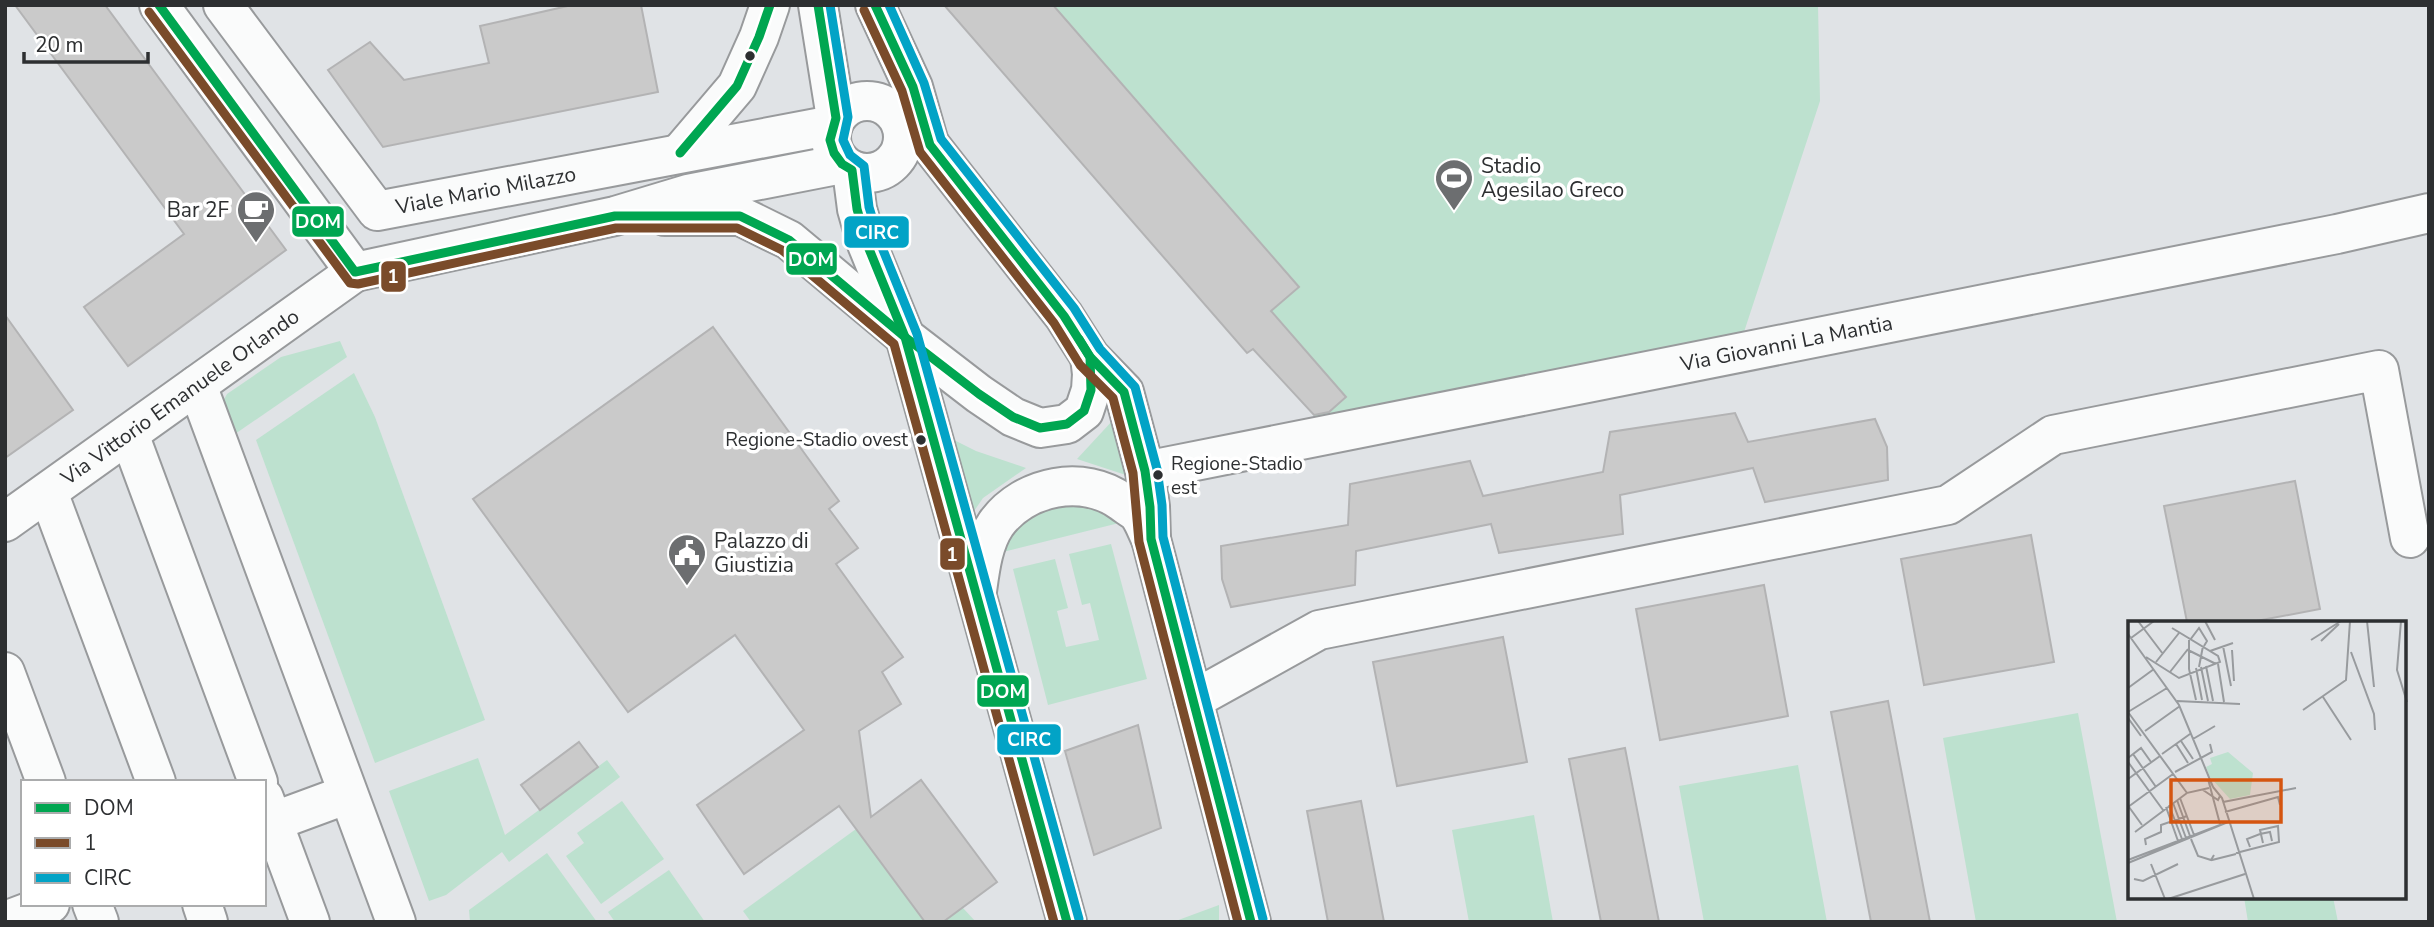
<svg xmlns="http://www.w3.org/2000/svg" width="2434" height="927" viewBox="0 0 2434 927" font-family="'Nunito Sans',sans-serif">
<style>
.green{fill:#bde1cf}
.building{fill:#cacaca;stroke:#b3b3b4;stroke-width:2}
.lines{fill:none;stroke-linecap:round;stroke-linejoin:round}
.minor-casing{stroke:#989a9c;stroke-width:42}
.minor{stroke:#fafbfb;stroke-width:38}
.bus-1-casing{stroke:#fff;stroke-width:14}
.bus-2-casing{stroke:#fff;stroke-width:14}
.bus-3-casing{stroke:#fff;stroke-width:14}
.bus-1{stroke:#00a651;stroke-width:9}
.bus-2{stroke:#7a4b2a;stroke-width:9}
.bus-3{stroke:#02a3c6;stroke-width:9}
.bus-dot{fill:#2d2f31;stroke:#fff;stroke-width:2.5}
.labels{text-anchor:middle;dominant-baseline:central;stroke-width:7;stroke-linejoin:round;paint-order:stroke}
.bus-label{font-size:19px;fill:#2d2f31;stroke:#fff;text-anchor:end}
.poi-label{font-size:21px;fill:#2d2f31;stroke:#fff;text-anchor:start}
.street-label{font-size:21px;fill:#2d2f31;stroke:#fff}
.inset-road{fill:none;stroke:#989b9e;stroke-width:2}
.view{fill:#d55510;fill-opacity:0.15;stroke:#d55510;stroke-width:3.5}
.inset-edge{fill:none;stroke:#2d2f31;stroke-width:3.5}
.line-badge{stroke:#fff;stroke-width:2.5}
.badge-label{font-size:19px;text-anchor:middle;font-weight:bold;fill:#fff}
</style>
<rect width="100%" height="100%" fill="#e0e3e6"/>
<g class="green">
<polygon points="944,5 1818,5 1820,101 1743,335 1319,421 1288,387 1315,362 1283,324 1247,353"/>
<polygon points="340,341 347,357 235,434 223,401 227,394 281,357"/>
<polygon points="354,373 375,417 485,720 375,763 256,440"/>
<polygon points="1114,419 1132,477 1077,459"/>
<polygon points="950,438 976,451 1026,468 983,498 970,517"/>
<polygon points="1060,500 1107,508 1119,523 999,553 1013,525"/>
<polygon points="1111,544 1147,679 1048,705 1013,569 1055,559 1068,608 1057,611 1066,647 1099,640 1090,603 1082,605 1069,554"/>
<polygon points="2078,713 2117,922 1976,922 1943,738"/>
<polygon points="478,758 505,835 607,760 620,777 509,862 502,852 446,895 429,901 389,791"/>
<polygon points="1798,765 1827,922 1704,922 1679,786"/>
<polygon points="622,801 664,859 601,904 566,856 584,843 577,833"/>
<polygon points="1534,815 1553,922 1469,922 1452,830"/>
<polygon points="856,829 925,922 751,922 743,911"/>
<polygon points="547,853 597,922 470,922 469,910"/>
<polygon points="669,870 705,922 615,922 608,912"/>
<polygon points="2244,897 2333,897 2338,922 2248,922"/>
<polygon points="1219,905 1219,922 1173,922"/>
<polygon points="962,907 976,922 943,922"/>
</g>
<g class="building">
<polygon points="15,5 105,5 286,250 128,366 84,307 184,234"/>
<polygon points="572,5 641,5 658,92 383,147 328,70 370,42 404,80 489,63 480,26"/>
<polygon points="944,5 1053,5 1299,287 1271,311 1346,397 1329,412 1314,415 1253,349 1247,353"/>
<polygon points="5,315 73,410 5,458"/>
<polygon points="713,327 839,501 829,509 858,548 836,564 903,657 882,672 901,704 859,731 871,817 921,780 997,882 943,922 925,922 839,806 744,874 697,805 804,730 735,635 628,712 473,499"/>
<polygon points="1735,413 1748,442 1875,419 1887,447 1888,480 1765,502 1753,468 1620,495 1623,534 1499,553 1491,524 1356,551 1355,585 1231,607 1222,579 1221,546 1348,525 1350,484 1470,461 1483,496 1603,472 1610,432"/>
<polygon points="2295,481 2320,609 2251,622 2187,622 2164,506"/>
<polygon points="2031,535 2054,662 1924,685 1901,559"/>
<polygon points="1764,585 1788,716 1660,740 1636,609"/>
<polygon points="1503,637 1527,762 1397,786 1373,662"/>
<polygon points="1888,701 1930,922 1871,922 1831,712"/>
<polygon points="1138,725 1161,828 1094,855 1065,751"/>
<polygon points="579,742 598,767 540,810 521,785"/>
<polygon points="1625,748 1659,922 1601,922 1569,759"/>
<polygon points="1361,801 1384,922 1328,922 1307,811"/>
</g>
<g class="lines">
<defs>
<g id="minor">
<polyline points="159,5 355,272 615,216 688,194 842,164"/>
<path id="s1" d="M 223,5 L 377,211 L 833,125"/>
<polyline points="818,5 836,118"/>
<polyline points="875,5 913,87 929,143"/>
<circle cx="867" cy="137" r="36"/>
<polyline points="893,111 930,145 1064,316 1090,357 1124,392 1145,471 1150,507 1151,539 1251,922"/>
<polyline points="680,153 737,86 759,37 770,5"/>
<polyline points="852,170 857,209 867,244 905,337 1067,922"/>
<polyline points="665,216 740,216 789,240 905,337 979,394 1013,417 1040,428 1067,424 1084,411 1091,390 1092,374 1090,357"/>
<polyline points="197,385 396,922"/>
<polyline points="129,434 258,782"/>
<path id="s2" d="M 1145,471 L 2337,234 L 2429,213"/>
<polyline points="48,492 156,782"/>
<path id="s3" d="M 5,522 L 355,272"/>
<path d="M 977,591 C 980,569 983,543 996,524 C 1024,485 1084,474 1122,502 C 1127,506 1135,510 1139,515 C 1144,522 1147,531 1151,539"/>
<polyline points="5,672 46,782"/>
<polyline points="1193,700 1319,630 1948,505 2053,435 2379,370 2410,538"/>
<polyline points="264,798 310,922"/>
<polyline points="264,825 348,794"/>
<polyline points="92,904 99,922"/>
<polyline points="202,904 208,922"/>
<polyline points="5,921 50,904"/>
</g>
</defs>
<use href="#minor" class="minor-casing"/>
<use href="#minor" class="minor"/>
<defs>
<g id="bus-1">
<polyline points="159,5 355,272 615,216 740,216 789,240 905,337 979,394 1013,417 1040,428 1067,424 1084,411 1091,390 1090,357 1064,316 930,145 913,87 875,5"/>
<polyline points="818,5 836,118 830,140 834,153 842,164 852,170 857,209 867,244 905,337 1067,922"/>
<polyline points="680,153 737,86 759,37 770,5"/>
<polyline points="1079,339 1090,357 1124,392 1145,471 1150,507 1151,539 1251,922"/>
</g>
<g id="bus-2">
<polyline points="864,10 902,91 920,152 1054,323 1080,365 1113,398 1133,473 1139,542 1238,922"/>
<polyline points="149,12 350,283 358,284 616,228 737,228 782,250 894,344 1054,922"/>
</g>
<g id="bus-3">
<polyline points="830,5 848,117 843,140 850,155 864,166 869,207 879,240 917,334 1079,919"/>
<polyline points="889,5 924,83 941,139 1074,308 1100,349 1135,387 1157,469 1162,505 1163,537 1263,919"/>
</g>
</defs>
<use href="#bus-1" class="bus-1-casing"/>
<use href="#bus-2" class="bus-2-casing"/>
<use href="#bus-3" class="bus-3-casing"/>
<use href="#bus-1" class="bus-1"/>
<use href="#bus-2" class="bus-2"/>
<use href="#bus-3" class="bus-3"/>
</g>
<defs>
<symbol id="stadium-pin" viewBox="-11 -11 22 30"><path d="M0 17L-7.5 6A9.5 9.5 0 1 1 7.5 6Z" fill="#6c6e70" stroke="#fff"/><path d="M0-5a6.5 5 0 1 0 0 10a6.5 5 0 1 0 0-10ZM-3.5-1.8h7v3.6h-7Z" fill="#fff"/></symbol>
<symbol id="cafe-pin" viewBox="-11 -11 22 30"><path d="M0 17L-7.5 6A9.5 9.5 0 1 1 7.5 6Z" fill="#6c6e70" stroke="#fff"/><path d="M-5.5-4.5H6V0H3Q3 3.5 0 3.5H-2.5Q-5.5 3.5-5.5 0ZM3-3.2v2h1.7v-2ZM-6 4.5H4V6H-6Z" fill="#fff"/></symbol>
<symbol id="civic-pin" viewBox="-11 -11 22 30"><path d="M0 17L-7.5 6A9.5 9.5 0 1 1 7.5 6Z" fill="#6c6e70" stroke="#fff"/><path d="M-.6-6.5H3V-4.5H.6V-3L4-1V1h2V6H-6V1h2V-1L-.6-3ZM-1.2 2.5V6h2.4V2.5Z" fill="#fff"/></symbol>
</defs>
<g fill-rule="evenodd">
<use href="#stadium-pin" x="1432" y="156" width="44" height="60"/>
<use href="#cafe-pin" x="234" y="188" width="44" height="60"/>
<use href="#civic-pin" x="665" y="531" width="44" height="60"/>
</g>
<g class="bus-dot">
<circle cx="750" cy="56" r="6"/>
<circle cx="921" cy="440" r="6"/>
<circle cx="1158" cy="475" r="6"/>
</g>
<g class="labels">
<g class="bus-label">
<text x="908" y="440">Regione-Stadio ovest</text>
<text x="1171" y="464" text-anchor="start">Regione-Stadio<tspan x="1171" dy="24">est</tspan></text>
</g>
<g class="poi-label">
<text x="1481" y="166">Stadio<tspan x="1481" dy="24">Agesilao Greco</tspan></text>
<text x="229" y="210" text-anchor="end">Bar 2F</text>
<text x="714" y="541">Palazzo di<tspan x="714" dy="24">Giustizia</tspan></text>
</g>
<g class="street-label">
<text stroke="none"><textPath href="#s1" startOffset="368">Viale Mario Milazzo</textPath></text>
<text stroke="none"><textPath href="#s2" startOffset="654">Via Giovanni La Mantia</textPath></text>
<text stroke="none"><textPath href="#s3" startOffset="215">Via Vittorio Emanuele Orlando</textPath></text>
</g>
</g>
<g transform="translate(2128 621)">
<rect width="278" height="278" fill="#e0e3e6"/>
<path d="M 100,131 L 125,152 L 122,174 L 102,178 L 82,156 L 78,146 L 84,143 L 82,137 Z" fill="#bde1cf"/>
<path class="inset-road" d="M 10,0 L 35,33M 77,0 L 87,19M 239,0 L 246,66M 273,0 L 269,49 L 279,81M 0,13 L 51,84 L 85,166M 3,17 L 26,0M 61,19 L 61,48 L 68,79M 62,19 L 71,7 L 79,20 L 76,25M 183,19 L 213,0M 193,20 L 211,3M 95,25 L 103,65M 60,29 L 88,43M 104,29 L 106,60M 82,30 L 105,22M 223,31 L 246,93 L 247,109M 18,36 L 51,57 L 92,41 L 90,35 L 44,7M 28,41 L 51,12M 90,43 L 96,81M 78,45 L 85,80M 71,46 L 75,25M 73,46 L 80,80M 68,47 L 74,79M 42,51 L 60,28M 0,67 L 26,48M 195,76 L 223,119M 49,80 L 112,83M 175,89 L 218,59 L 222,0M 0,91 L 59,172 L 81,167M 0,91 L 39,67M 0,97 L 13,115M 17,110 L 52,85M 65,118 L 87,105M 53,120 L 65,138M 48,123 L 60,142M 5,133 L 28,166M 34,133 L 62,113M 0,137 L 13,127 L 23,141M 0,141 L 35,189M 47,151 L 84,131 L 82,123M 0,158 L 32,135M 80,158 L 92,203M 85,166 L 94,177 L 126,278M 75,169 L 90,179 L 92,175M 52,177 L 66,214M 49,179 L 62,215M 95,181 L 168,167M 45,182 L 58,217M 41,184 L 54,218M 0,186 L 45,153M 1,186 L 14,204M 38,186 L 50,220M 97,191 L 150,176 L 152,184M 7,211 L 59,172M 63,218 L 70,235 L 83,239 L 86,234M 18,224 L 17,218 L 33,211 L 33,204 L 59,195M 122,226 L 119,218 L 132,213 L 142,211 L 144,220M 108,232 L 151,221 L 150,205 L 132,209 L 135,222M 0,239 L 92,204M 84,239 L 108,233M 0,242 L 100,201M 23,243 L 37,278M 6,258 L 15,260 L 50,243M 40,278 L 117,253"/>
<path class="view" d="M 43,159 L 153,159 L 153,201 L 43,201 Z"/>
<rect width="278" height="278" class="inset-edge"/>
</g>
<g class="line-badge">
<rect x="291" y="205" width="54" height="33" rx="7" fill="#00a651"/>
<rect x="843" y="215" width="67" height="34" rx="7" fill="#02a3c6"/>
<rect x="785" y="242" width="53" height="34" rx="7" fill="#00a651"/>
<rect x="380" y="260" width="27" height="33" rx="7" fill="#7a4b2a"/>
<rect x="939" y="537" width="27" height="34" rx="7" fill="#7a4b2a"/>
<rect x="976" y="674" width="54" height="34" rx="7" fill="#00a651"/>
<rect x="996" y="723" width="66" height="33" rx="7" fill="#02a3c6"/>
</g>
<g class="badge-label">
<text x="318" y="228">DOM</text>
<text x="877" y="239">CIRC</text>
<text x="811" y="266">DOM</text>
<text x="393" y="283">1</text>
<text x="952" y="561">1</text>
<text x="1003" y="698">DOM</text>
<text x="1029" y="746">CIRC</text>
</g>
<rect width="2434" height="927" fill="none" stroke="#2d2f31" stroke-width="14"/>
<rect x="21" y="780" width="245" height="126" fill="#ffffff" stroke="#abacad" stroke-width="2"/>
<rect x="35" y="803" width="35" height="10" fill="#00a651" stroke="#abacad" stroke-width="2"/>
<text x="84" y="815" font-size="21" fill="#2d2f31">DOM</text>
<rect x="35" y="838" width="35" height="10" fill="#7a4b2a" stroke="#abacad" stroke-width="2"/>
<text x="84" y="850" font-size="21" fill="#2d2f31">1</text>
<rect x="35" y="873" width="35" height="10" fill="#02a3c6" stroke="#abacad" stroke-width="2"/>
<text x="84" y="885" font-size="21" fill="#2d2f31">CIRC</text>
<path d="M24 52v10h124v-10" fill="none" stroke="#2d2f31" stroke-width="3.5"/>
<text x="35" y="52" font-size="21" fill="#2d2f31" stroke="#ffffff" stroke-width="5" paint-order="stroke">20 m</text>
</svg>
